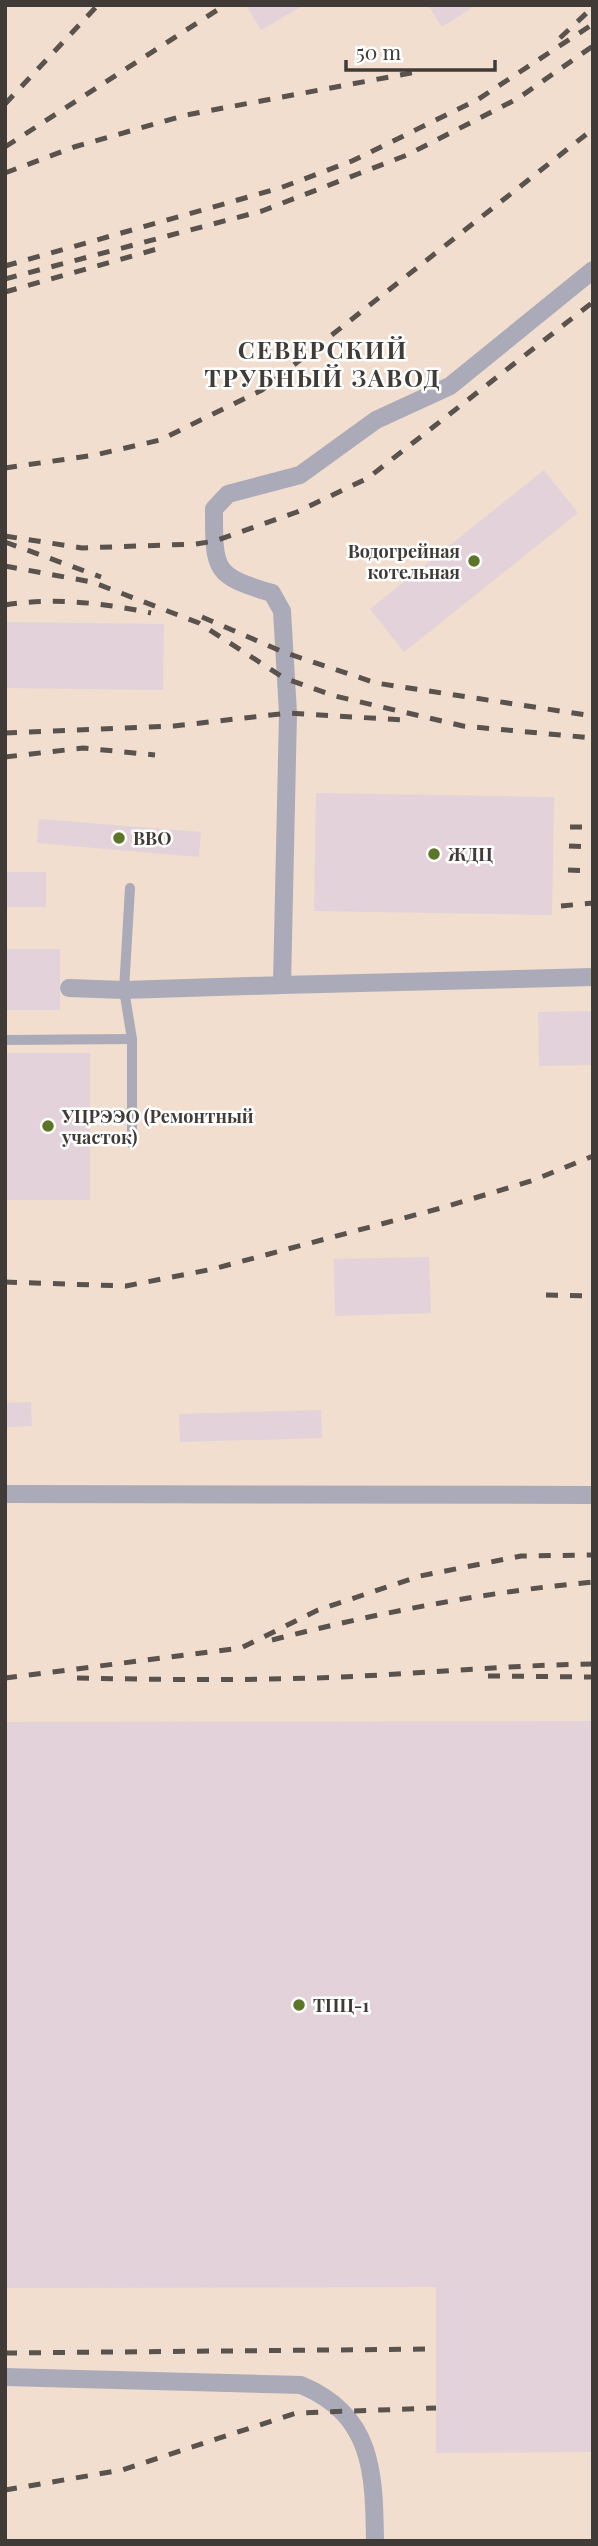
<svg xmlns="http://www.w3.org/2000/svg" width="598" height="2546" viewBox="0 0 598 2546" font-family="'Playfair Display',serif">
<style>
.industrial{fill:#f1dece}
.building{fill:#e3d2da}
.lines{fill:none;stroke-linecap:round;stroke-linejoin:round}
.service{stroke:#abaab9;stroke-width:10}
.minor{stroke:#abaab9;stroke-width:18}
.rail{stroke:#59524d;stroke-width:5;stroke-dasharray:12 12;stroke-linecap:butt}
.poi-dot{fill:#5c7629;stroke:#fff;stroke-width:2.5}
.labels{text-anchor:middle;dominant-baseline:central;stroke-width:5;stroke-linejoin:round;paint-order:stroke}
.poi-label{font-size:18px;font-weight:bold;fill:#413b37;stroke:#fff;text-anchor:start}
.district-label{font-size:24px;font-weight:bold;letter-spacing:2px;fill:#413b37;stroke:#fff}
</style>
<rect width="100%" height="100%" fill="#faece1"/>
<rect class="industrial" x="5" y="5" width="588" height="2536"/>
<g class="building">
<polygon points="246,5 304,5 261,30"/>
<polygon points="428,5 476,5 442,27"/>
<polygon points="544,470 578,513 404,652 370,609"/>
<polygon points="5,622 164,624 163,690 5,688"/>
<polygon points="316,793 554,797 552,915 314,911"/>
<polygon points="39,819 201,832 199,857 37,843"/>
<rect x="5" y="872" width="41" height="35"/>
<rect x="5" y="949" width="55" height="61"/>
<polygon points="593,1011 593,1065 539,1066 538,1012"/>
<rect x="5" y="1053" width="85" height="147"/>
<polygon points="429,1257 431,1313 335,1316 334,1259"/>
<polygon points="31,1402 32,1426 5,1427 5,1403"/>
<polygon points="321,1410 322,1438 180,1442 179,1414"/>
<polygon points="593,1721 593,2452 436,2453 436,2287 5,2288 5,1722"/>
</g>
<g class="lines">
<g class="service">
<polyline points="130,888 124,990 132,1039 132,1144"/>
<polyline points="5,1040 132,1039"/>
</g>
<g class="minor">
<polyline points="282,985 593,977"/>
<path d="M 69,988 L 124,990 L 282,985 L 288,713 L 282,611 L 272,593 C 213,576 214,570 214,509 L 228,494 L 300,475 L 376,420 L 450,386 L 593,270"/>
<polyline points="5,1494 593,1495"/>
<path d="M 5,2377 L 301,2385 C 373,2415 374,2472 375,2541"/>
</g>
<g class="rail">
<polyline points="560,38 593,7"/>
<polyline points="5,104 98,5"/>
<polyline points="5,147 225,5"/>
<polyline points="5,173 74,147 186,115 416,72"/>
<polyline points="5,266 280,188 352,161 477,100 593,24"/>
<polyline points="5,279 262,211 407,155 517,99 593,46"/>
<polyline points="5,292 164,247"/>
<polyline points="5,468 95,455 160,440 262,390 593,129"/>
<polyline points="5,536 82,548 196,544 215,541 297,512 368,478 593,302"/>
<polyline points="5,542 101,577"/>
<polyline points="5,566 92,582 199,623 284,678 335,696 463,726 593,738"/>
<path d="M 5,605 C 53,597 104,603 151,613"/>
<polyline points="202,617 283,652 376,683 593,716"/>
<polyline points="5,733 174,726 288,713 403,720"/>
<polyline points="5,757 83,748 155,755"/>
<polyline points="570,827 593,827"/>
<polyline points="569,846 593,847"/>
<polyline points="568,870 593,871"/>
<polyline points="561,906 593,903"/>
<polyline points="5,1282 126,1286 213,1269 445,1207 534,1180 593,1156"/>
<polyline points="546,1295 593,1296"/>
<path d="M 272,1640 C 377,1613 484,1592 593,1582"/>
<polyline points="488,1676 593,1677"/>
<polyline points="5,1678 241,1648 318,1610 420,1576 521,1556 593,1555"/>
<path d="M 77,1678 C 178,1680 280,1681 380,1675 C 451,1671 521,1665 593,1664"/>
<polyline points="5,2353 436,2349"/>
<polyline points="5,2490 122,2470 296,2413 436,2408"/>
</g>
</g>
<g class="poi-dot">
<circle cx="474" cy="561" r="7"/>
<circle cx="119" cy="838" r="7"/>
<circle cx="434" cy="854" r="7"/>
<circle cx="48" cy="1126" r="7"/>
<circle cx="299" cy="2005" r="7"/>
</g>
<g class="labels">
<g class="poi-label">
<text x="460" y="551" text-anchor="end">Водогрейная<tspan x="460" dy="21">котельная</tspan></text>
<text x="133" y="838">ВВО</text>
<text x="448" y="854">ЖДЦ</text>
<text x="62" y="1116">УЦРЭЭО (Ремонтный<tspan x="62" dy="21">участок)</tspan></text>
<text x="313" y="2005">ТПЦ-1</text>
</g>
<g class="district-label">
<text x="323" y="349">СЕВЕРСКИЙ<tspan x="323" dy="28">ТРУБНЫЙ ЗАВОД</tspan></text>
</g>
</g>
<rect width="598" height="2546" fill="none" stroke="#413b37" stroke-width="14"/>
<path d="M346 60v10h149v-10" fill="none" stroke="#413b37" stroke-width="3.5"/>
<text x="356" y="60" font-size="21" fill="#413b37" stroke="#ffffff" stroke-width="5" paint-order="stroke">50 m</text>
</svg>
